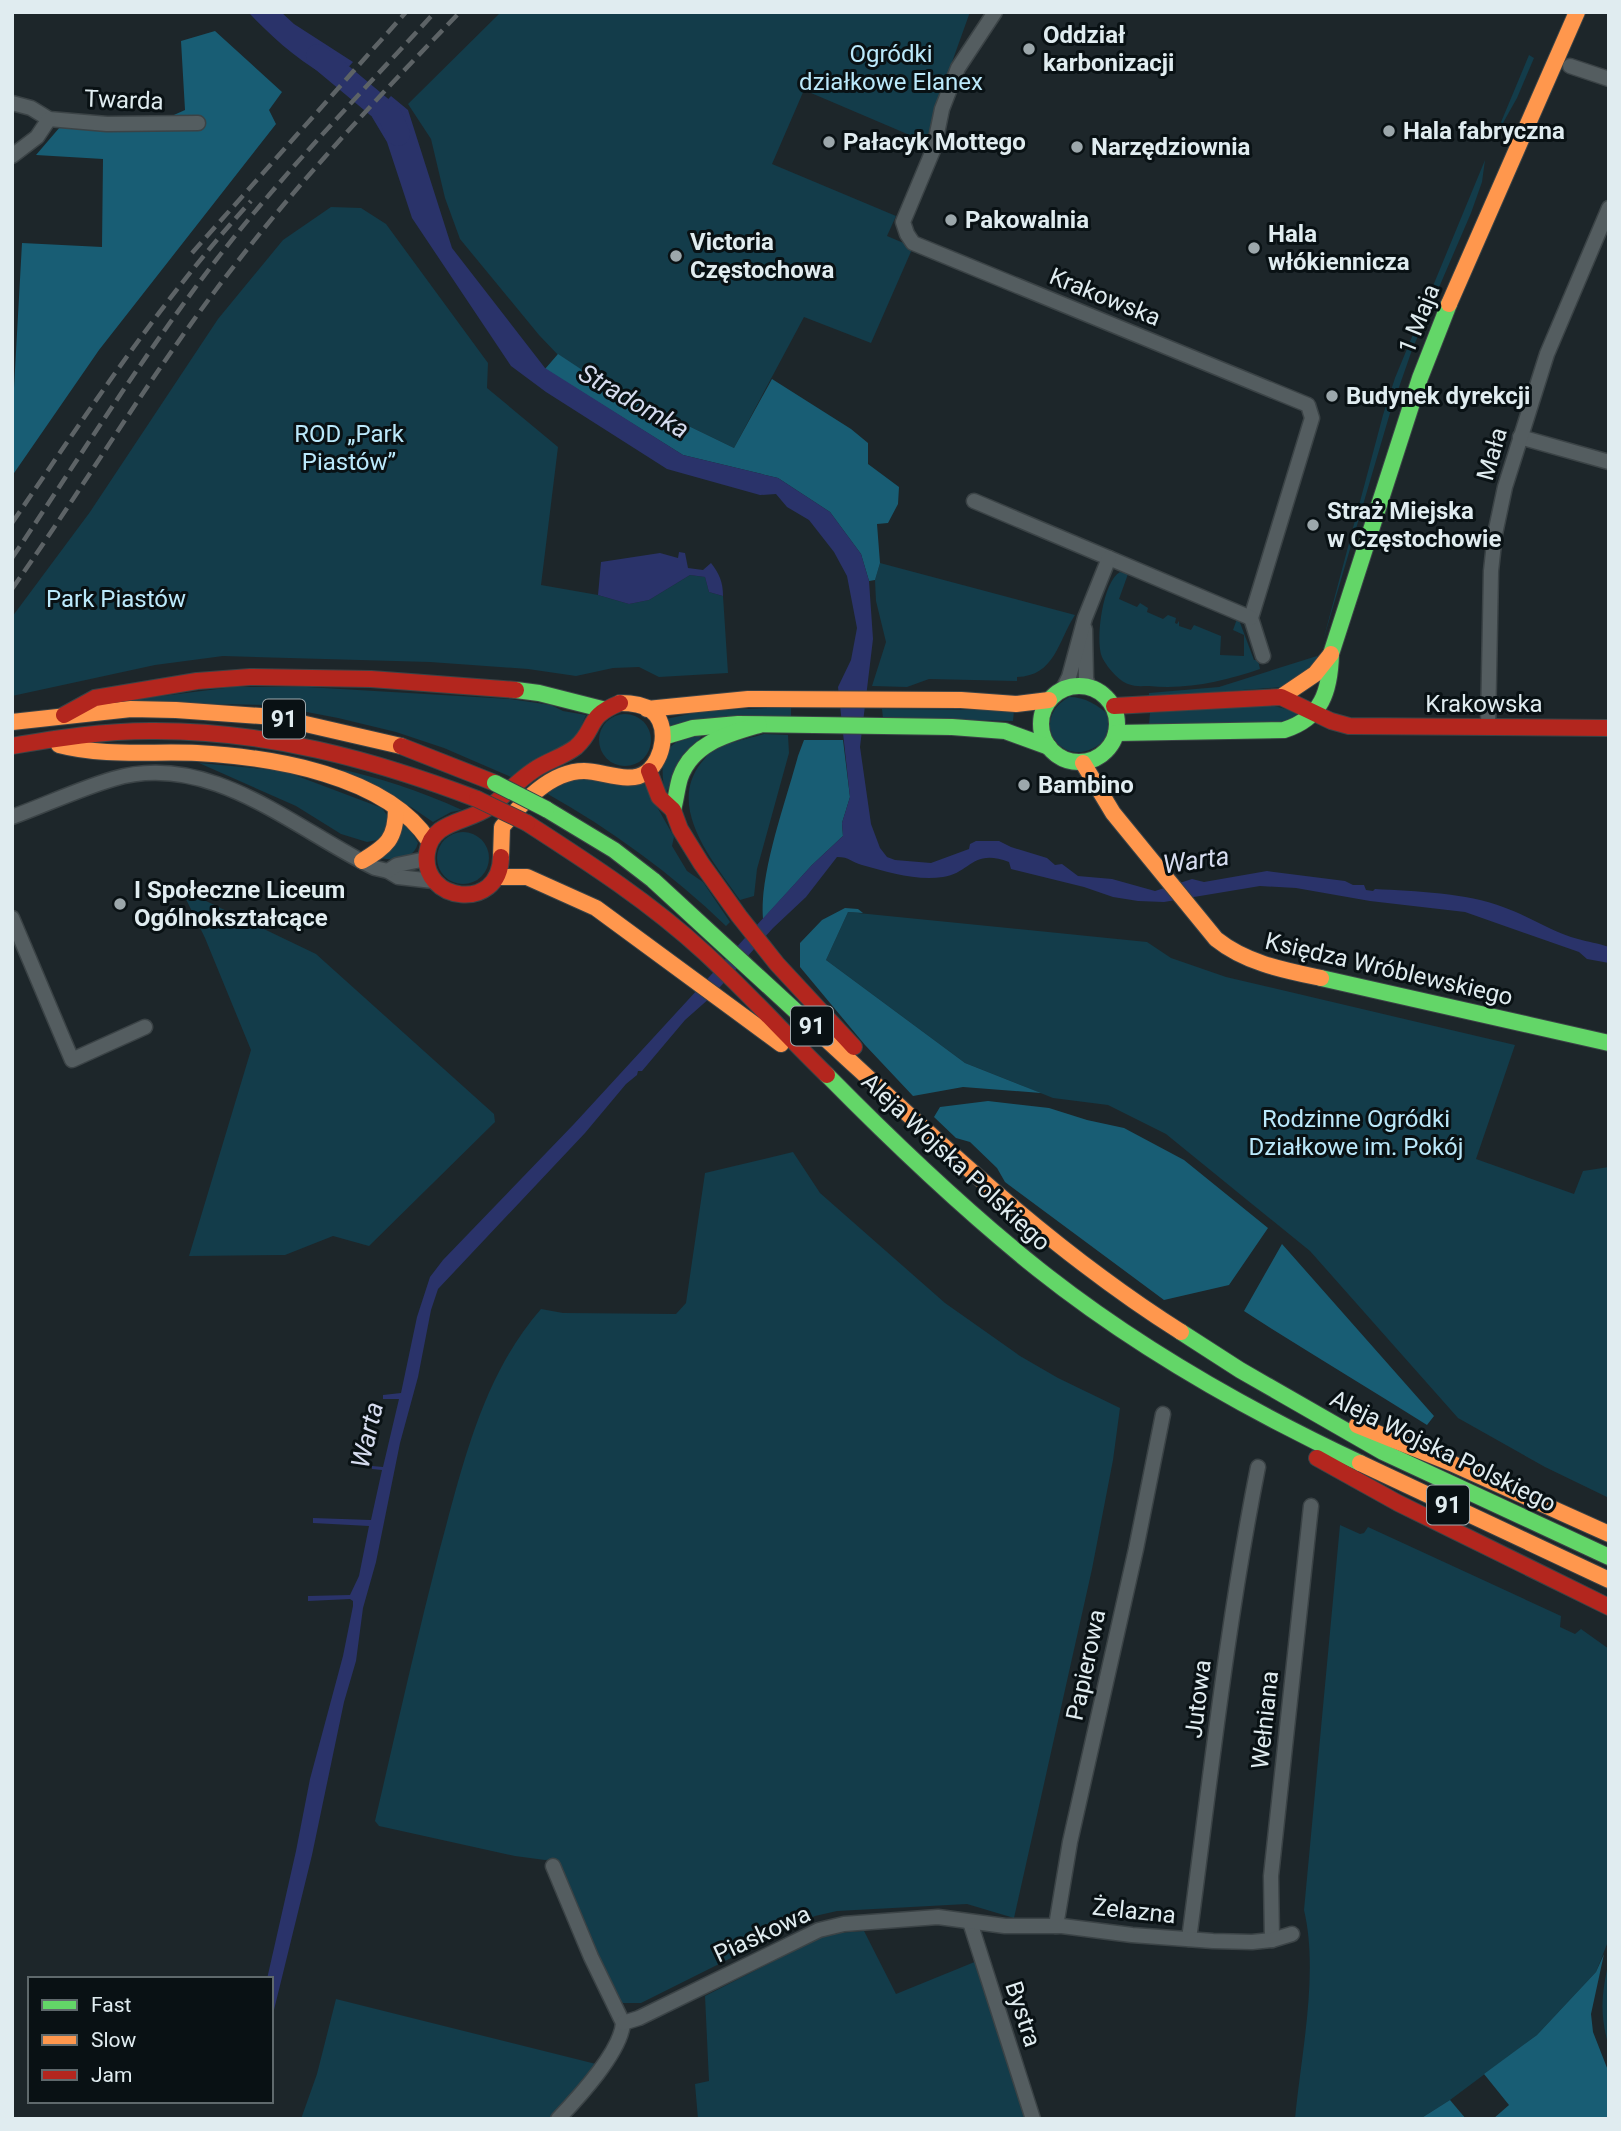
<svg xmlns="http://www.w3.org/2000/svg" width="1621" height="2131" viewBox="0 0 1621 2131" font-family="Roboto,sans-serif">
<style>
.green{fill:#133c4a}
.forest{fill:#185d74}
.water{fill:#2a336a}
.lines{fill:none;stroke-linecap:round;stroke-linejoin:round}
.river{stroke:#2a336a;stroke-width:24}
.street-casing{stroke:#3b4346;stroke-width:17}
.fast-casing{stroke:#3b4346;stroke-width:18}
.slow-casing{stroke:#3b4346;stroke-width:18}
.jam-casing{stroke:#3b4346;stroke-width:18}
.street{stroke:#545d60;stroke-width:14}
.fast{stroke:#63d668;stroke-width:16}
.slow{stroke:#ff974d;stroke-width:16}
.jam{stroke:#b3261e;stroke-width:16}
.rail{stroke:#5d6366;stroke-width:4.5;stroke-dasharray:14 7;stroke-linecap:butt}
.fast-bridge-casing{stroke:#3b4346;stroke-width:18;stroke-linecap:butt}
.jam-bridge-casing{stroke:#3b4346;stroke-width:18;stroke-linecap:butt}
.fast-bridge{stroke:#63d668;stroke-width:16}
.jam-bridge{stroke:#b3261e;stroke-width:16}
.poi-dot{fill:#9ca7ab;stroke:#091114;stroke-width:2.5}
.labels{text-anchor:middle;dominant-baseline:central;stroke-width:6;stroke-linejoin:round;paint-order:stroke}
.shield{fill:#091114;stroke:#a0aaae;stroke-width:2}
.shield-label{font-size:23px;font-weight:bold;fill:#e0ecf0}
.poi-label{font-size:24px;font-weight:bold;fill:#e0ecf0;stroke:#091114;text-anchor:start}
.park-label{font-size:24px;fill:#bbe9fb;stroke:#091114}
.street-label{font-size:24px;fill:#e0ecf0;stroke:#091114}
.water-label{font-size:26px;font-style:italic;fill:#d6dcef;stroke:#091114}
</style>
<rect width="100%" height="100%" fill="#1d262a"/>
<g class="green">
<polygon points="501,12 970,12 938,101 926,142 804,90 772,164 896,216 887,236 913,247 871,343 804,317 734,448 608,387 560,357 539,335 460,239 445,198 431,139 408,104"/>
<polygon points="1529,55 1534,58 1517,98 1494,139"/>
<polygon points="1485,160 1482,182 1471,213 1412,350 1390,413 1323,641 1383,415 1395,378"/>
<polygon points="331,207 361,208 386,224 488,363 487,388 558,447 541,585 598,595 629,604 649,600 690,575 705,577 709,592 723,596 728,673 659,677 639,667 613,668 576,676 528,669 430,662 223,656 155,665 12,696 12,617 90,512 218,319 283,240"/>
<path d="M 880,563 L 1075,615 C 1058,641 1055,676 1017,677 L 1017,681 L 929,679 L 907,687 L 872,686 L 886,642 L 876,601 L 875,580 Z"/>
<path d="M 1120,572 L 1128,574 L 1119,599 L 1137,607 L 1140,603 L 1148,608 L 1147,612 L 1163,619 L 1168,615 L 1176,618 L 1175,623 L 1177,624 L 1179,621 L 1179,626 L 1191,630 L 1194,625 L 1221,636 L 1220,655 L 1244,656 L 1244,635 L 1233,630 L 1237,619 L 1239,620 L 1254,660 L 1258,660 L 1260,669 C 1225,681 1187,690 1149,686 C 1142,686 1135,687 1128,684 C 1119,681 1106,666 1102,657 C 1095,639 1103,581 1120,572 Z"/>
<polygon points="1317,656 1318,661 1282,687 1149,697 1149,693 1219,687"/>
<polygon points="233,687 307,687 510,699 551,705 563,711 586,715 576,738 511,777 444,748 396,732 338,718 270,705 115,702"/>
<path d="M 1069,697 C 1085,697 1098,705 1110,716 L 1108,736 C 1070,780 1023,723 1069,697 Z"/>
<polygon points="1271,705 1304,714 1283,724 1149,725 1150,713"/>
<polygon points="791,707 791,718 670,729 666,719 703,711"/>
<polygon points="882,709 1014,710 1013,721 883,718"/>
<circle cx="625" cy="740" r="26"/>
<path d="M 705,730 L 665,794 C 658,753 665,742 705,730 Z"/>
<path d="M 764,734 L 788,735 L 789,753 L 757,869 L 754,896 L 740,900 C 714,862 666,808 701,763 C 704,760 708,753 711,751 C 720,744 752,738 764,734 Z"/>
<polygon points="199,763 284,771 382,808 389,818 382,839 367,842 341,834 296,806"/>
<path d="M 334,768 C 379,777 420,791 462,810 L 451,812 L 433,822 L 411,807 Z"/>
<path d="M 576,778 L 643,782 L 674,837 L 672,846 L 687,871 L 703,882 L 730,922 L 726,926 C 672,874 612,830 546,793 Z"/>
<path d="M 404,819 L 418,843 C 413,861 395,861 380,858 Z"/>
<circle cx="463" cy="858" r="26"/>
<polygon points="181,889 316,954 494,1114 495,1122 369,1246 333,1236 285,1255 189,1256 251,1050 205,938"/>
<polygon points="848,912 1147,942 1171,958 1226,977 1515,1045 1476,1159 1574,1194 1583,1171 1609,1167 1609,1498 1545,1467 1458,1418 1310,1251 1166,1134 1108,1105 1053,1098 965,1063 826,960"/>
<path d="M 793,1152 L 820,1193 L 945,1303 L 1020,1356 L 1058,1378 L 1120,1408 L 1113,1460 L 1092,1569 L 1014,1918 L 967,1904 L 837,1911 L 815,1916 L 641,2003 L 623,2003 L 616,1996 L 556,1859 L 545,1860 L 515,1856 L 379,1826 L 375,1821 C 396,1731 416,1641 439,1552 C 462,1468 482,1376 541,1309 L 563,1313 L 676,1314 L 686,1303 L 705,1173 Z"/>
<path d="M 1340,1525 L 1360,1534 L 1364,1533 L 1368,1527 L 1561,1616 L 1560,1627 L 1575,1634 L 1581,1629 L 1609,1649 L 1609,1939 L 1596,1972 L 1537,2035 L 1450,2100 L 1420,2119 L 1295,2119 C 1301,2054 1319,1973 1304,1910 Z"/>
<polygon points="864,1931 896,1994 977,1961 1026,2119 698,2119 695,2084 709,2081 705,1996 819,1938 838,1933"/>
<path d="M 1608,1965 L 1609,2047 C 1600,2016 1601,1997 1608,1965 Z"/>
<polygon points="336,1999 596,2064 550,2119 301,2119 317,2074"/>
</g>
<g class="forest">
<polygon points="215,31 282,92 269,110 276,124 99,350 12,476 12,424 22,243 102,247 103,159 36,155 60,127 136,132 185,110 181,41"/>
<polygon points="558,354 608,387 734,448 772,379 851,429 868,443 868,464 899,487 898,504 888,523 877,524 880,563 875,580 869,581 861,554 830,512 778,478 683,455 545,369"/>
<path d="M 804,740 L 843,740 L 850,797 L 842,823 L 843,836 L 812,865 L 763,919 C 759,874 786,801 798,756 Z"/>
<polygon points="845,908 858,909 863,913 848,912 826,960 965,1063 1041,1093 963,1087 913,1096 865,1045 800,967 800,943 822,920"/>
<polygon points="988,1101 1049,1108 1087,1120 1124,1128 1184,1160 1268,1228 1229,1285 1164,1300 1005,1182 997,1168 970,1142 956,1138 934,1117 940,1107"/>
<path d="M 1282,1244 L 1434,1416 L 1427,1425 C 1366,1386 1304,1350 1244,1311 Z"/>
<polygon points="1604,1954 1591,2014 1593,2032 1609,2073 1609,2119 1493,2119 1509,2105 1484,2074 1537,2035 1596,1972"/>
<polygon points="1450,2100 1466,2119 1420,2119"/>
</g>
<g class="water">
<path d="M 248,12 L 281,12 L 294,24 L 353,62 L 336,81 C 302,64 275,40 248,12 Z"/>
<path d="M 391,96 L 408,110 L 452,248 L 545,368 L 683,455 L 778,478 L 830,512 L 861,554 L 869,581 L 873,639 L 860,747 L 871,824 L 880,848 L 887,857 L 895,860 L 931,863 L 969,849 L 970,844 L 976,841 L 999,841 L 1011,847 L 1047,858 L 1055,865 L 1062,864 L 1078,876 L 1112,879 L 1155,891 L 1192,879 L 1204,882 L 1267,871 L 1345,881 L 1353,885 L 1364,885 L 1366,890 L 1373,891 L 1375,889 C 1415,891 1467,893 1503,907 C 1529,916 1552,932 1578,939 C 1588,942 1598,943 1609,947 L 1609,963 L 1587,959 L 1579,952 L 1465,912 L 1370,901 L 1296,888 L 1260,886 L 1164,902 L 1138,901 L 1113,897 L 1084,887 L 1011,869 L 1009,862 C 972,848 971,873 943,877 C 916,881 888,872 862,865 C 851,862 850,857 837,857 L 806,897 L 773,928 L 711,997 L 685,1020 L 642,1071 L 638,1071 L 637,1075 L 626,1084 L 585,1133 L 438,1289 L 431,1310 L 418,1377 L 400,1443 L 376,1562 L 363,1608 L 356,1661 L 344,1702 L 312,1855 L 271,2022 L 271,1979 L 267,1979 L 296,1851 L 310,1779 L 343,1656 L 353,1606 L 353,1601 L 350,1599 L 308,1601 L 308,1596 L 350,1595 L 359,1576 L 369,1526 L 313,1523 L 313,1518 L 371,1520 L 382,1470 L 372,1469 L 372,1466 L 383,1467 L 399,1399 L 383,1399 L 383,1395 L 401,1393 L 417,1317 L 430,1277 L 443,1260 L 574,1124 L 812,865 L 843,836 L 842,823 L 850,797 L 838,687 L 851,660 L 857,628 L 847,576 L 834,552 L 809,520 L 787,507 L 776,494 L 760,495 L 667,469 L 546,392 L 511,366 L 412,218 L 387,142 L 372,117 Z"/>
<path d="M 679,552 L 685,553 L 688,568 L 703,570 L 711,563 C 719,573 723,582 723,596 L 709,592 L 705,577 L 690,575 L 649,600 L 629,604 L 598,595 L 601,562 L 660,553 L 678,558 Z"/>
</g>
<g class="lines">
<polyline class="river" points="318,56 390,116 398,134"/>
<defs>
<g id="street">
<polyline points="995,12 958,68 942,109 934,148 903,222 907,234 913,243 1308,405 1312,418 1251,618 1263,656"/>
<polyline points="1570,66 1609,79"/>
<polyline points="12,103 31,108 49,119 107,124 198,123"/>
<polyline points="12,156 37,137 49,119"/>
<polyline points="1520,437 1609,462"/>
<polyline points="974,501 1251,618"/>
<polyline points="1085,629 1086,679 1089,687"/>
<polyline points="1063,689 1069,677 1085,618 1109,558"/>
<polyline points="1488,727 1491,571 1495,534 1505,487 1547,354 1609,208"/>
<path d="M 12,817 C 45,805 79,789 113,779 C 210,750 294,829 375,868 L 388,871 L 398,877 L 433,881"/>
<polyline points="388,871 397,865 426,859"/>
<polyline points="12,918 72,1060 145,1027"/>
<path d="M 553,1866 L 591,1957 L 623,2023 C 621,2052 578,2098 558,2119"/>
<polyline points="970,1922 1033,2119"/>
<polyline points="1056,1926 1070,1842 1136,1549 1163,1414"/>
<path d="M 1189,1939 C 1210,1782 1227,1622 1258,1467"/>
<polyline points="1272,1940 1271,1876 1311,1506"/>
<polyline points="623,2023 639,2018 819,1930 844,1924 938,1917 1005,1926 1062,1926 1132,1935 1213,1941 1252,1942 1272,1940 1292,1934"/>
</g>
<g id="fast">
<circle cx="1079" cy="724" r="38"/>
<polyline points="516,690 539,693 602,709"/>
<path d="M 1116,733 L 1284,730 C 1322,718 1330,691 1331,654 L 1420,378 L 1449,304"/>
<polyline points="663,737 693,728 738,724 952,727 1005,731 1049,747"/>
<polyline points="546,809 614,850 653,880 814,1028"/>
<path d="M 673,810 C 676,799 677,788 680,778 C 692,743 728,734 759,725"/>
<polyline points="1321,978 1609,1043"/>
<path d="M 827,1075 C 894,1143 963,1209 1038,1269 C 1136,1347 1247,1410 1360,1463"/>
<polyline points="1181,1332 1240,1370 1383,1452 1609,1557"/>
</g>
<g id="slow">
<polyline points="1449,304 1577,12"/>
<polyline points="1281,697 1315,674 1331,654"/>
<polyline points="647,709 748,699 961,700 1016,704 1049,700"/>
<polyline points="12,722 131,709 176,710 275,717 401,746"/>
<path d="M 59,745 C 105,757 151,751 197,753 C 271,757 386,775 429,841"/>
<path d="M 1083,763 L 1113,813 L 1216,939 C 1246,963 1283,970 1321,978"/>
<path d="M 501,857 L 502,827 C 522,803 550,771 584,771 C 603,771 630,785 647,772 C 664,759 670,724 651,710 C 642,704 631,703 620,703"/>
<path d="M 362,861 C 387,846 396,839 396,808"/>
<polyline points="497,877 527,877 596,908 781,1044"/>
<path d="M 814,1028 C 931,1135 1046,1247 1181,1332"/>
<polyline points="1357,1425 1451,1463 1609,1534"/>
<polyline points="1360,1463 1609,1580"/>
</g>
<g id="jam">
<polyline points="1114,706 1281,697 1331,721 1349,726 1609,728"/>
<polyline points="64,715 95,698 197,681 250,677 371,679 516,690"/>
<path d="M 12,746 C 58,738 104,731 150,731 C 264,730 372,759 477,799"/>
<polyline points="401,746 495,783"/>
<polyline points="649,771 659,797 673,810 680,829 701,863 739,916 777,964 854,1047"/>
<path d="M 527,823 C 589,863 651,903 705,953 C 747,992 786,1035 827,1075"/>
<path d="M 501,857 C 500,913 420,902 427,853 C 431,821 466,823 488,808 C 504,797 517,781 534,770 C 547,761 563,757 576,747 C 597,728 585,717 620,703"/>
<polyline points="1317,1458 1398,1503 1609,1607"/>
</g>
</defs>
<use href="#street" class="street-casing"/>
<use href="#fast" class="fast-casing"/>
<use href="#slow" class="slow-casing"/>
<use href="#jam" class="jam-casing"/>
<use href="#street" class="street"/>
<use href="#fast" class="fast"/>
<use href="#slow" class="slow"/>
<use href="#jam" class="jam"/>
<g class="rail">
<polyline points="192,253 406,12"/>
<path d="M 12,523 C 88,412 161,300 251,201"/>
<path d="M 12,558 C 80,457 145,352 220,255 C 286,170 362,92 435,12"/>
<path d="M 12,589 C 81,491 143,387 215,291 C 289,192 374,101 460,12"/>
</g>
<defs>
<polyline id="fast-bridge" points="495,783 546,809"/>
<polyline id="jam-bridge" points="477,799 527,823"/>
</defs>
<use href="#fast-bridge" class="fast-bridge-casing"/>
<use href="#jam-bridge" class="jam-bridge-casing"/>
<use href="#fast-bridge" class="fast-bridge"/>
<use href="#jam-bridge" class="jam-bridge"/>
</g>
<g class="poi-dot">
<circle cx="1029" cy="49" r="7"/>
<circle cx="1389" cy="131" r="7"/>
<circle cx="829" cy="142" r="7"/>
<circle cx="1077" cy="147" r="7"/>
<circle cx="951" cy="220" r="7"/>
<circle cx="1254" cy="248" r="7"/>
<circle cx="676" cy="256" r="7"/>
<circle cx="1332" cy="396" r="7"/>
<circle cx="1313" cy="525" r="7"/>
<circle cx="1024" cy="785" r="7"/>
<circle cx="120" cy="904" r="7"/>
</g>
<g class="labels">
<g class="shield">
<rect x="263" y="699.5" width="42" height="39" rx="5"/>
<rect x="791" y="1006.5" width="42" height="39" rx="5"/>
<rect x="1427" y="1485.5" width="42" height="39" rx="5"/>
</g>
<g class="shield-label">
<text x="284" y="719">91</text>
<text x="812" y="1026">91</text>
<text x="1448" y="1505">91</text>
</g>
<g class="poi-label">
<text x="1043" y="35">Oddział<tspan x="1043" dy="28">karbonizacji</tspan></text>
<text x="1403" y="131">Hala fabryczna</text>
<text x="843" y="142">Pałacyk Mottego</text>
<text x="1091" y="147">Narzędziownia</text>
<text x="965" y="220">Pakowalnia</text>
<text x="1268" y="234">Hala<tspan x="1268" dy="28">włókiennicza</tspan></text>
<text x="690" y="242">Victoria<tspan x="690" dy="28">Częstochowa</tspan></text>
<text x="1346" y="396">Budynek dyrekcji</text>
<text x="1327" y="511">Straż Miejska<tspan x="1327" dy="28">w Częstochowie</tspan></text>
<text x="1038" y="785">Bambino</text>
<text x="134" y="890">I Społeczne Liceum<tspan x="134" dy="28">Ogólnokształcące</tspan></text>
</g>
<g class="park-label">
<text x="891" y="54">Ogródki<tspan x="891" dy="28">działkowe Elanex</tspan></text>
<text x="349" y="434">ROD „Park<tspan x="349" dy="28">Piastów”</tspan></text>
<text x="116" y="599">Park Piastów</text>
<text x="1356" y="1119">Rodzinne Ogródki<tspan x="1356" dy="28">Działkowe im. Pokój</tspan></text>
</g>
<g class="street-label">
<text transform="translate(124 100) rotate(2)">Twarda</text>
<text transform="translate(1105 297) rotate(22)">Krakowska</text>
<text transform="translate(1419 319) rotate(-68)">1 Maja</text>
<text transform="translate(1492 454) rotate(-74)">Mała</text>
<text x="1484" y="704">Krakowska</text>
<text transform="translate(1389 969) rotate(13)">Księdza Wróblewskiego</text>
<text transform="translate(956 1162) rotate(43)">Aleja Wojska Polskiego</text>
<text transform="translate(1443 1451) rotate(26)">Aleja Wojska Polskiego</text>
<text transform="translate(1086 1665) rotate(-78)">Papierowa</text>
<text transform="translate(1198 1699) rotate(-83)">Jutowa</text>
<text transform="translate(1265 1720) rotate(-84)">Wełniana</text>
<text transform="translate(1134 1911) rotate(6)">Żelazna</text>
<text transform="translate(762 1934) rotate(-25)">Piaskowa</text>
<text transform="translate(1023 2014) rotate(72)">Bystra</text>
</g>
<g class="water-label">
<text transform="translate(634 401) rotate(30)">Stradomka</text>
<text transform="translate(1196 860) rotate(-8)">Warta</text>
<text transform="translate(367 1435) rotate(-77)">Warta</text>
</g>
</g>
<rect width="1621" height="2131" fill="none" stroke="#e0ecf0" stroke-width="28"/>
<rect x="28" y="1977" width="245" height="126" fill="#091114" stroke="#5f696c" stroke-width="2"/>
<rect x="42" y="2000" width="35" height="10" fill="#63d668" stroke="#5f696c" stroke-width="2"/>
<text x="91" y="2012" font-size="21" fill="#e0ecf0">Fast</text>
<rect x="42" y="2035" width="35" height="10" fill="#ff974d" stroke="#5f696c" stroke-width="2"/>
<text x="91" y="2047" font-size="21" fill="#e0ecf0">Slow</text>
<rect x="42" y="2070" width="35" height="10" fill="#b3261e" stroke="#5f696c" stroke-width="2"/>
<text x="91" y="2082" font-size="21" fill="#e0ecf0">Jam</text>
</svg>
